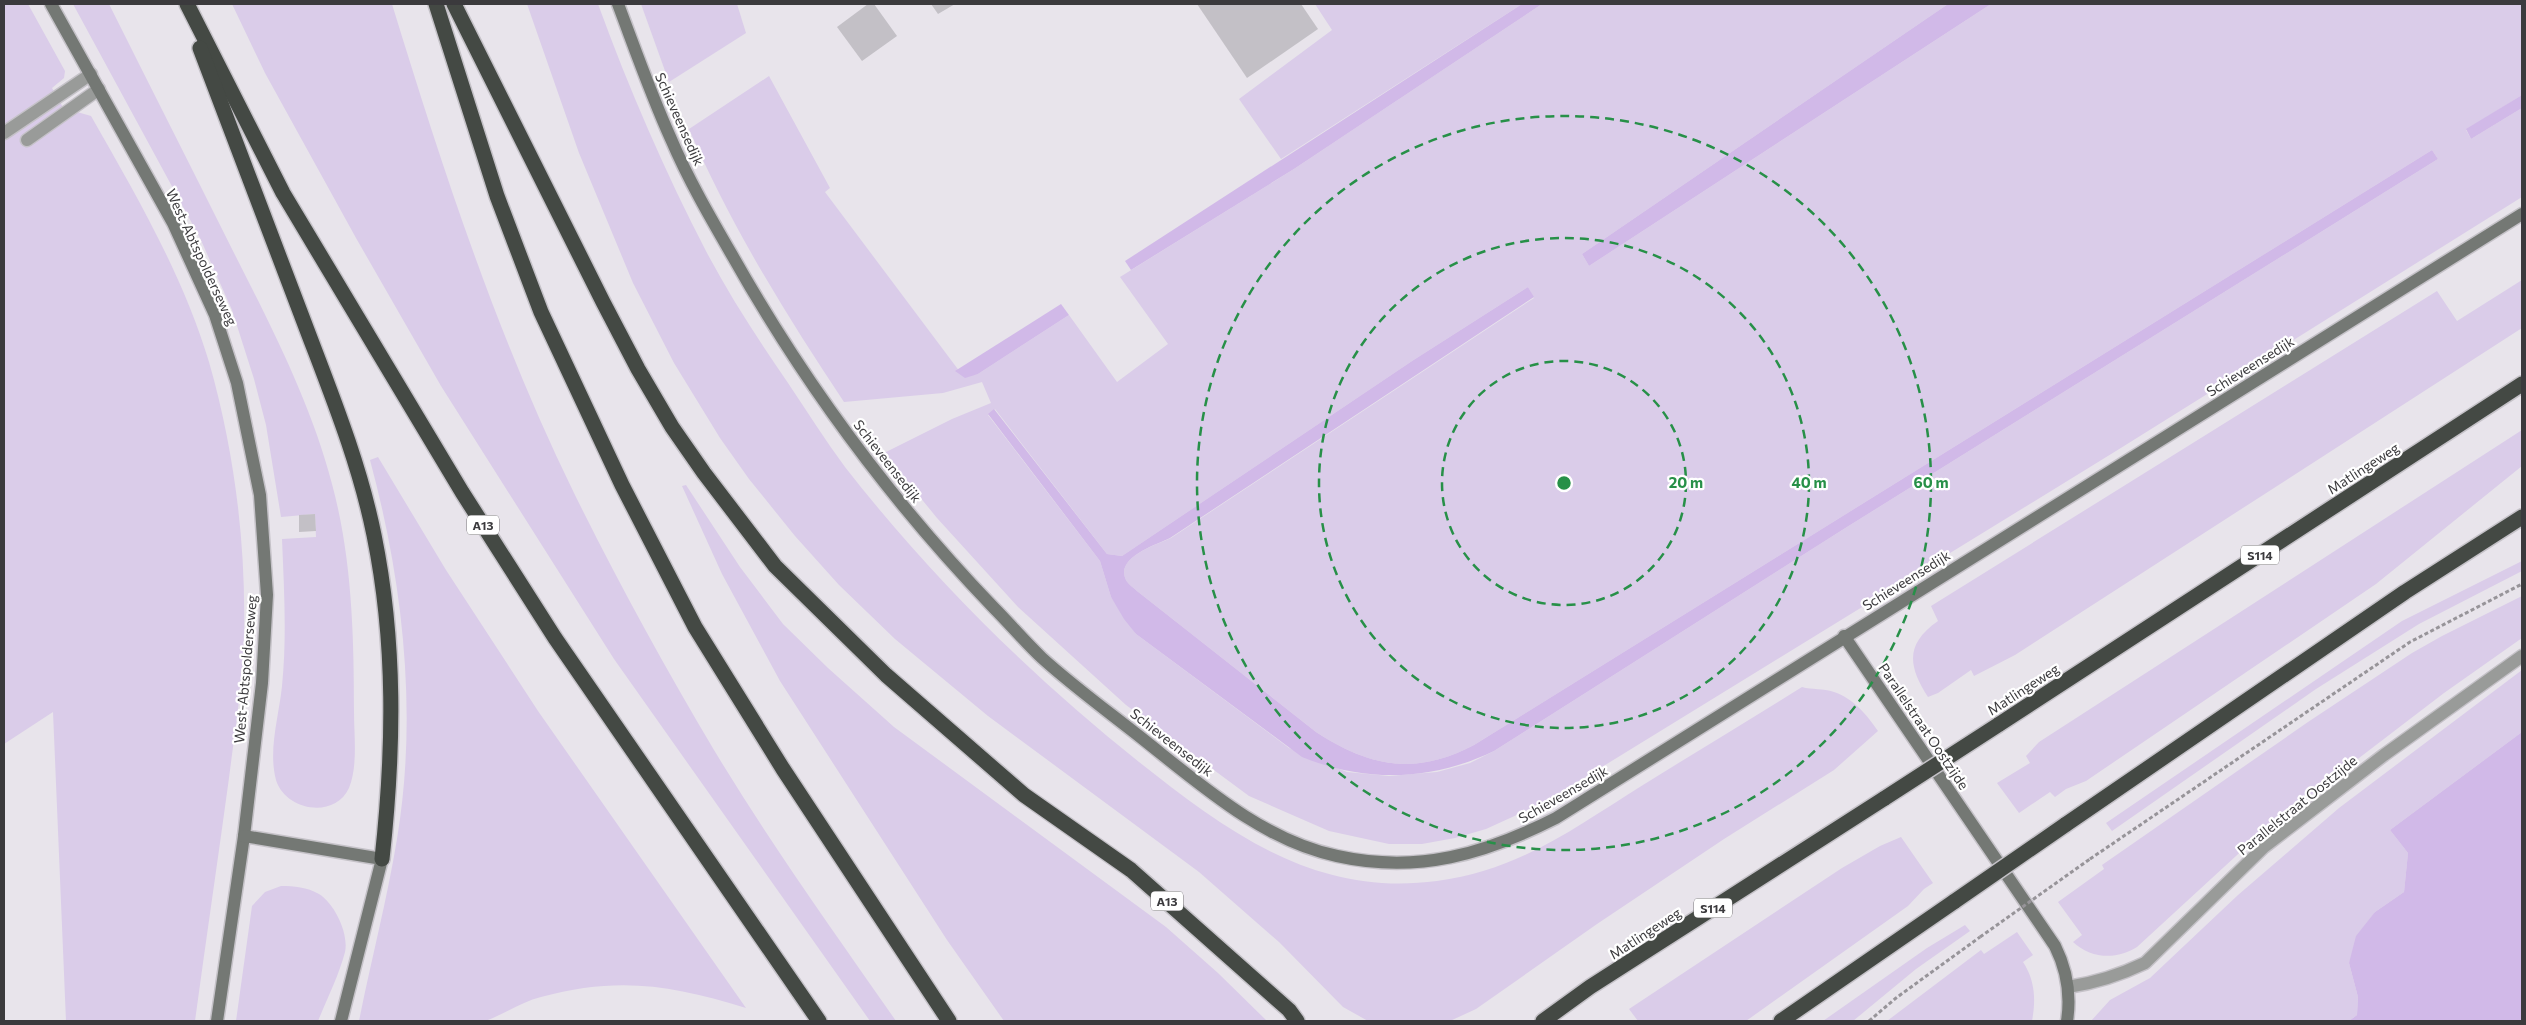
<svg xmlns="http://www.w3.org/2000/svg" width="2526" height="1025" viewBox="0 0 2526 1025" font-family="Commissioner,sans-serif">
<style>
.green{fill:#dacce9;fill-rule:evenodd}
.water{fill:#d1b9e8}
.building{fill:#c3c0c6}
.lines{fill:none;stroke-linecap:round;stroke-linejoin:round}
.lane-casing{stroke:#c5c2c8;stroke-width:15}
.street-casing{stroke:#c5c2c8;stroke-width:15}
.secondary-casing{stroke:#c5c2c8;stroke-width:15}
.highway-casing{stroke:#c5c2c8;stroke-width:18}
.path{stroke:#979499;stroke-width:3;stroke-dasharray:4 2.5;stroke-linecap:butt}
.lane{stroke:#999b99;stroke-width:12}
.street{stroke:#999b99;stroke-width:12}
.secondary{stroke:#747874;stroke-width:12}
.highway{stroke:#444944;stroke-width:15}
.highway-bridge-casing{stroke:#c5c2c8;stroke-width:18;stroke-linecap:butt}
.path-bridge{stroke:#979499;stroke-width:3;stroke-dasharray:4 2.5;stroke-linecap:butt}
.highway-bridge{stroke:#444944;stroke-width:15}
.ring{fill:none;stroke:#279048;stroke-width:2.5;stroke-dasharray:9 6}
.labels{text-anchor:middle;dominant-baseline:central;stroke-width:4.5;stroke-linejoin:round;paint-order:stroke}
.shield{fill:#fff;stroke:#767577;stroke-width:1}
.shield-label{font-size:12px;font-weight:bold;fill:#3b3a3d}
.street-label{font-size:14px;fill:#3b3a3d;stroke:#fff}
.centre{fill:#279048;stroke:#fff;stroke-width:2.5}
.ring-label{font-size:15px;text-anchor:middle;font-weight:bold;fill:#279048;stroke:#fff;stroke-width:4.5;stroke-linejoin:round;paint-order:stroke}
</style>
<rect width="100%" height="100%" fill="#e8e4eb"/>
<g class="green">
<path d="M 4,4 L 28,4 L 65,71 L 64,78 L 52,88 L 69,118 L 77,112 L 91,116 C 136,195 183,275 209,362 C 234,449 246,542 244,633 C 243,682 235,730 229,778 C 218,859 206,940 195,1021 L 66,1021 L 53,712 L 4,744 Z"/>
<path d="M 73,4 L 109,4 C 150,86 192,169 233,251 C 271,326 311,403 332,484 C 352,558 354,635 354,712 C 354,735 358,766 349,788 C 334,820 285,810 276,780 C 268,750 279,716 282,686 C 287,637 284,588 282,539 L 316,537 L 315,514 L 281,517 L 266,425 L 254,379 L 232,310 L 200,238 Z"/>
<path d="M 232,4 L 392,4 C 443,170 497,336 574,493 C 617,580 664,666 714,750 C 770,843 834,932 896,1021 L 870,1021 L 614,659 L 441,386 L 356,238 L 265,73 Z"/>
<path d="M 527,4 L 598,4 C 629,89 665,172 707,253 C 731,298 759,341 788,383 C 807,411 825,440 845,467 C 931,577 1030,675 1139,762 C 1229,833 1315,897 1437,881 C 1520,870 1574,828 1643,785 C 1696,752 1749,720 1802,687 C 1812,690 1823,688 1834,692 C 1853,698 1867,715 1878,731 L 1834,770 L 1724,839 L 1597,924 L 1476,1009 L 1450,1021 L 1368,1021 L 1343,1007 L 1279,942 L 1199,872 L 988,716 L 895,639 L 839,585 L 795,536 L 749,479 L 720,438 L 674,363 L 633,283 L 579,153 Z"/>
<polygon points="641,4 737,4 746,33 669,82"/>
<polygon points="1315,4 1522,4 1281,159 1239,99 1332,30"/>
<path d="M 1542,4 L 1948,4 L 1582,254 L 1589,266 L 1991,4 L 2522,4 L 2522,95 L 2466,130 L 2471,139 L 2522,108 L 2522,197 L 2116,451 L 1545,802 L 1486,829 L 1455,838 L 1422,844 L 1389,844 L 1329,831 L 1249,796 L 1126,705 L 1018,607 L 937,518 L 884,453 L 952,419 L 991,403 L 982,382 L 943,393 L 844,402 C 786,315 731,226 689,129 L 769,76 L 830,188 L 825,192 L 963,376 L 978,374 L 1069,315 L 1117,382 L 1168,344 L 1120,277 L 1294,169 ZM 2432,150 L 2438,159 L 1847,527 L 1494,751 L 1470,763 L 1437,772 L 1389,776 L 1347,772 L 1289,748 L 1136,634 L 1111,597 L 1100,561 L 988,415 L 995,409 L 1107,554 L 1122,556 L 1412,361 L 1528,287 L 1534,298 L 1171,538 C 1156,545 1115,557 1126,580 C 1128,584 1134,588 1137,591 L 1316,732 C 1370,767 1415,776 1474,745 Z"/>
<path d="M 2522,280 L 2522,328 L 2015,655 L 1974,676 L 1971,670 L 1938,693 L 1928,697 C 1908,666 1905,644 1938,621 L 1931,606 L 2437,291 L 2457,321 Z"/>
<polygon points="2522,430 2522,466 2376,584 2086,781 2066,789 2055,797 2050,792 2019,813 1997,783 2030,763 2026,756 2039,742"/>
<path d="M 378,457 L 446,570 L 538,711 L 746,1008 C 672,985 618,976 541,997 C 521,1002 503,1015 485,1021 C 475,1024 460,1021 450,1021 C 420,1021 389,1021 359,1021 C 371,961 387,900 397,839 C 418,713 403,582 370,460 Z"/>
<polygon points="686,485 740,567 783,624 828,668 894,727 1166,927 1218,973 1267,1021 1004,1021 947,940 780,681 722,574 682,486"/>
<polygon points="2522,561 2522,571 2419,624 2316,689 2112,831 2106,823 2402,621"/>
<path d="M 2522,596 L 2522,638 L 2444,693 L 2261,833 L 2137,947 C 2117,960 2091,959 2073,942 L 2082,935 L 2058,902 L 2104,869 L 2102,865 L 2308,722 L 2412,653 L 2442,636 Z"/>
<polygon points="2522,670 2522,732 2390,830 2408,853 2404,892 2375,912 2349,963 2358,997 2357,1015 2349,1021 2091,1021 2110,1000 2150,978 2238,895 2339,808"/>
<polygon points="1901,837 1933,883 1924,889 1908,906 1746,1021 1638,1021 1629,1009 1842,868 1880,846"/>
<path d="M 281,886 C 294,886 307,887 319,894 C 335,904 349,934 345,952 C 339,975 327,999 318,1021 L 236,1021 L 252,906 L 265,892 Z"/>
<polygon points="1965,925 1970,931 1916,969 1853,1021 1823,1021 1927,948"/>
<path d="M 2017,932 L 2033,955 L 2023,962 C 2035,980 2036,1000 2032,1021 L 1887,1021 L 1981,950 L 1984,954 Z"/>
</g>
<g class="water">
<polygon points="1522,4 1542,4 1294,169 1131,270 1125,261"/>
<polygon points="1948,4 1991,4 1589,266 1582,254"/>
<polygon points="2522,95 2522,108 2471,139 2466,129"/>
<path d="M 2432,150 L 2438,159 L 1847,527 L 1494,751 C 1432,781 1366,783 1302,757 L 1136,634 L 1124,619 L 1111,597 L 1100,561 L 988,414 L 994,409 L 1107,554 L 1122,556 L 1412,361 L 1528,287 L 1534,297 L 1170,538 C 1156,545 1115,557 1126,580 C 1128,584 1134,588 1137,591 L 1316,732 C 1370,767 1415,776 1474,745 Z"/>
<polygon points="1061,304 1069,315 978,374 965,378 955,371"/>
<polygon points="2522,732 2522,1021 2349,1021 2357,1015 2358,997 2349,963 2356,936 2375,912 2404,892 2408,853 2390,830"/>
</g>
<g class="building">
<polygon points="868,4 874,4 897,36 862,61 837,27"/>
<polygon points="931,4 955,4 938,14"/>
<polygon points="1197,4 1301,4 1318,29 1247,78"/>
<polygon points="315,514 316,531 299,532 299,515"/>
</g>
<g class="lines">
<defs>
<g id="lane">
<polyline points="4,133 91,74"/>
<polyline points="27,140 99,89"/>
</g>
<path id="street" d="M 2068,987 C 2095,983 2120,975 2145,963 L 2264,847 L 2384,755 L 2522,656"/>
<g id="secondary">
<polyline points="51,4 173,223 215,315 237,383 260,495 267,595 262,683 244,836 217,1021"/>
<path d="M 618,4 C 635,49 651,95 671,139 C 688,179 710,217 732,255 C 804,383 892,502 994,608 C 1010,624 1025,642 1042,658 C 1074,687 1110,713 1144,740 C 1202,786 1264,841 1337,856 C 1418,874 1485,854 1556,818 L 2522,214"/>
<path d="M 1844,636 L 2055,946 C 2067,970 2071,995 2067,1021"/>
<polyline points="244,836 382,859 341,1021"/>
</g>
<g id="highway">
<polyline points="187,4 283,193 462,492 555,638 819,1021"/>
<polyline points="436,4 497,196 541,312 622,485 695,627 783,769 949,1021"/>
<polyline points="454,4 603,302 638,369 672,427 704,473 775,566 886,675 1024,795 1131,870 1289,1010 1297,1021"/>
<path d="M 200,48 C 235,139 269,231 304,322 C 330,391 359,461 374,535 C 396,643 394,750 382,859"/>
<polyline points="1998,725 2522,384"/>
<polyline points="2065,825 2405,592 2522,517"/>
<polyline points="1543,1021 1590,987 1885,798"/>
<polyline points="1781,1021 1955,901"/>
</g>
</defs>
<use href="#lane" class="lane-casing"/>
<use href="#street" class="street-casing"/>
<use href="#secondary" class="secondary-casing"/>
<use href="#highway" class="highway-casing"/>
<g class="path">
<polyline points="2090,859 2410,642 2522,584"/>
<polyline points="1869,1021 1896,998 1980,937"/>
</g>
<use href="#lane" class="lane"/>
<use href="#street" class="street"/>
<use href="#secondary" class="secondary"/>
<use href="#highway" class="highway"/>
<defs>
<g id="highway-bridge">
<polyline points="1885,798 1998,725"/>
<polyline points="1955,901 2065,825"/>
</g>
</defs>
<use href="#highway-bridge" class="highway-bridge-casing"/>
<polyline class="path-bridge" points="1980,937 2090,859"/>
<use href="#highway-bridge" class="highway-bridge"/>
</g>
<g class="ring">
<circle cx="1564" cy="483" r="122"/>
<circle cx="1564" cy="483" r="245"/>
<circle cx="1564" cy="483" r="367"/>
</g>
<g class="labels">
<g class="shield">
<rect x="467" y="515.5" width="32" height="19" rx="4"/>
<rect x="2241" y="545.5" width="38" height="19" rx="4"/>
<rect x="1151" y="891.5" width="32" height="19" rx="4"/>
<rect x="1694" y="898.5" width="38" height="19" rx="4"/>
</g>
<g class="shield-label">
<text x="483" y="525">A13</text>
<text x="2260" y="555">S114</text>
<text x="1167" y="901">A13</text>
<text x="1713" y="908">S114</text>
</g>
<g class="street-label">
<text transform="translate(680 119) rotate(66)">Schieveensedijk</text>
<text transform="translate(202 257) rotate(65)">West-Abtspolderseweg</text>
<text transform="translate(2250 366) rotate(-32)">Schieveensedijk</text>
<text transform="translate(888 461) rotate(52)">Schieveensedijk</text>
<text transform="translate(2363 468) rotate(-33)">Matlingeweg</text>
<text transform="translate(1906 580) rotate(-32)">Schieveensedijk</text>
<text transform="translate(245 669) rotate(-85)">West-Abtspolderseweg</text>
<text transform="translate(2023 689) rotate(-33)">Matlingeweg</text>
<text transform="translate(1924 726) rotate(56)">Parallelstraat Oostzijde</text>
<text transform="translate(1172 742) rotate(38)">Schieveensedijk</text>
<text transform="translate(1563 794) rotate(-30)">Schieveensedijk</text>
<text transform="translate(2297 805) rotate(-39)">Parallelstraat Oostzijde</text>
<text transform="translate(1645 933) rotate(-33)">Matlingeweg</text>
</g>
</g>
<circle cx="1564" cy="483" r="8" class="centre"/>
<g class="ring-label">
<text x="1686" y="488">20 m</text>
<text x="1809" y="488">40 m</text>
<text x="1931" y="488">60 m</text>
</g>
<rect width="2526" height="1025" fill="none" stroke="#3b3a3d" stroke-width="10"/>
</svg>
